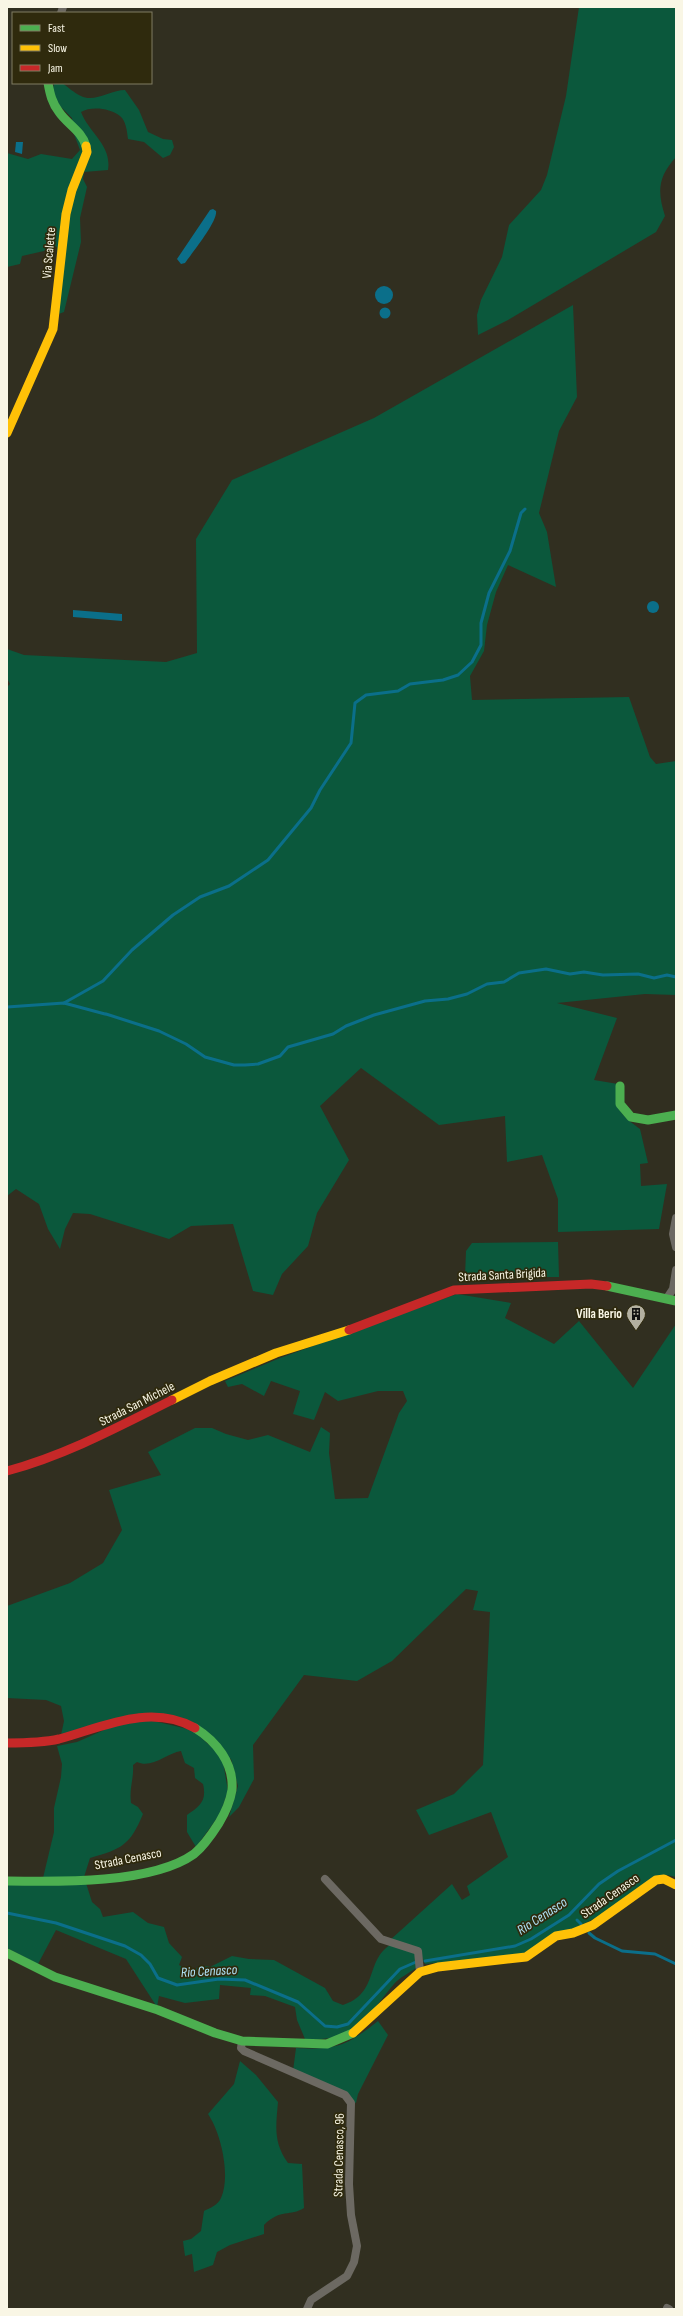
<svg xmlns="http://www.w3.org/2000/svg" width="683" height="2316" viewBox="0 0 683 2316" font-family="'Sofia Sans Condensed',sans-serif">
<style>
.green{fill:#0b583c}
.water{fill:#0b6f8a}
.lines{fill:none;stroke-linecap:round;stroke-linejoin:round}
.stream{stroke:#0b6f8a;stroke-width:3}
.street{stroke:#6c6962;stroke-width:8}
.fast{stroke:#4caf50;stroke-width:9}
.slow{stroke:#ffc107;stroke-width:9}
.jam{stroke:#c62828;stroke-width:9}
.labels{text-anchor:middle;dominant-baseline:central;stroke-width:3.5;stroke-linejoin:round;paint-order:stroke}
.street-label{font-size:13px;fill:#f9f6e5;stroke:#2f2a0d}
.poi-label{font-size:13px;font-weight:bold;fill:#f9f6e5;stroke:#2f2a0d;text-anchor:end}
.water-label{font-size:14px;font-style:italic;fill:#b1e5fa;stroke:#2f2a0d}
</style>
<rect width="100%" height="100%" fill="#312f20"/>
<g class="green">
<path d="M 579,7 L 676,7 L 676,157 C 658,177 657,191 665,216 L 656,232 L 508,320 L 478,335 L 477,315 L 481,300 L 502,257 L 509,225 L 541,190 L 547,175 L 566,96 Z"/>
<path d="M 62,83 C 68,87 74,93 81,96 C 94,103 111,90 125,90 L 139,110 L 148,132 L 163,139 L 172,140 L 174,147 L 170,155 L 163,158 L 144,142 L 128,139 C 127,131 126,121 120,116 C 110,108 91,106 81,112 C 89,133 112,145 108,170 L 84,172 L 83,179 L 87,187 L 80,218 L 81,242 L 64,312 L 56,315 L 57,247 L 49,244 L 44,251 L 22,256 L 20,264 L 7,267 L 7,153 L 28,159 L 41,154 L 72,159 L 80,150 L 74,134 L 72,118 L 60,106 L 52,92 L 54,84 Z"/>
<path d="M 573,305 L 577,397 L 559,431 L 539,513 L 547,532 L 556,587 L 508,565 L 496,592 L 487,625 L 484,651 L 470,676 L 472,700 L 629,697 L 650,757 L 656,764 L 676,761 L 676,995 L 645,994 L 557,1003 L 617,1018 L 594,1080 L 618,1084 C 613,1108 622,1116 640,1129 L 648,1163 L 640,1164 L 641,1186 L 667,1184 L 659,1229 L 558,1232 L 558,1199 L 542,1155 L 507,1162 L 505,1116 L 439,1125 L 361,1068 L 320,1106 L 349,1160 L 317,1213 L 308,1246 L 282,1274 L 273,1295 L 253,1291 L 233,1224 L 191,1226 L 169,1239 L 90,1214 L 73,1213 L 65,1229 L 60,1249 L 48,1229 L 39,1204 L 16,1189 L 7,1196 L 7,687 L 10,684 L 7,678 L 7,649 L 24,655 L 166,662 L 197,653 L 196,539 L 232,480 L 374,418 Z"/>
<polygon points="558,1242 559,1277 465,1277 466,1251 472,1243"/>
<polygon points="457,1294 511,1303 505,1318 554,1344 579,1321 633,1388 676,1324 676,1877 667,1875 612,1910 522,1954 425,1964 419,1950 389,1941 452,1884 462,1900 470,1895 467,1886 508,1857 491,1812 429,1835 416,1810 454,1794 483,1765 490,1612 473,1610 478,1591 466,1589 392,1661 357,1681 304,1675 253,1745 254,1779 239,1807 229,1817 238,1786 231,1759 168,1715 61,1735 64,1721 61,1706 46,1700 7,1698 7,1606 70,1583 103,1563 122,1530 109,1490 161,1475 148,1452 195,1428 212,1428 226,1434 248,1440 268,1435 310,1452 321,1427 330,1433 329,1453 335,1499 368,1498 399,1413 407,1401 403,1391 378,1391 338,1401 325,1392 314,1420 293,1414 300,1391 271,1381 264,1396 242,1384 228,1387 225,1381 280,1358"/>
<path d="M 145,1719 L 192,1730 L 222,1756 L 228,1791 L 220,1814 L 196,1847 L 187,1832 L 187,1815 C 200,1806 207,1801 203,1784 L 195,1778 L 194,1768 L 185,1763 L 181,1751 C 167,1753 152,1769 137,1762 L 133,1765 C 134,1779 129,1788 131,1803 L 138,1807 L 143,1814 C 130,1845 122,1849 90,1858 L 84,1877 L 43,1878 L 54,1832 L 54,1808 L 61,1777 L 62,1764 L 57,1746 L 77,1742 L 113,1726 Z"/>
<path d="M 86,1883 L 92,1902 L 100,1909 L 103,1917 L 133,1912 L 148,1923 L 164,1927 L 169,1943 L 182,1957 L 179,1965 L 192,1973 L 200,1965 L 210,1967 L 232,1956 L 249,1959 L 274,1960 L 325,1988 L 333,2001 L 343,2005 C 379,1993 365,1961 390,1945 L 416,1953 L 416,1968 C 409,1973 399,1978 394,1984 C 365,2019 356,2042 305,2039 L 297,2020 L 295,2007 L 265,1996 L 250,1995 L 251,1988 L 220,1985 L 219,1999 L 185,2003 L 159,1996 L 157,2007 L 126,1959 L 56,1930 L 38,1964 L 7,1948 L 7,1885 Z"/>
<path d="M 378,2021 L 388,2035 L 358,2094 L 356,2103 L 293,2071 L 296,2048 C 337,2050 346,2046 378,2021 Z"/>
<path d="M 240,2061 L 256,2075 L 278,2102 C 276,2126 273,2142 288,2163 L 302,2164 L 304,2208 C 290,2217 281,2208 264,2225 L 264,2234 L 230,2245 L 217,2252 L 213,2265 L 194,2272 L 192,2254 L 185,2256 L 183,2241 L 191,2239 L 201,2231 L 204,2211 C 210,2208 218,2205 221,2198 C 231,2176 221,2133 208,2114 L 234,2084 Z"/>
</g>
<g class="water">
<polygon points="16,142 23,142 22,154 15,152"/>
<path d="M 213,209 L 216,211 C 218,221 192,253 185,263 L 181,264 L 177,259 L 210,210 Z"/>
<circle cx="384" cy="295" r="9"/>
<circle cx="385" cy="313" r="5.5"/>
<circle cx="653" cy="607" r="6"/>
<polygon points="73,610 122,614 122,621 73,617"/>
</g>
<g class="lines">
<g class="stream">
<polyline points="64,1003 103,981 132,950 173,915 200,897 229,886 268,860 311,808 320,790 351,743 355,703 366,695 398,691 410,684 443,680 458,675 472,662 481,645 481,623 489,593 510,551 521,513 525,509"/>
<polyline points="7,1007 64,1003 105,1014"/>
<polyline points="106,1014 159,1031 186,1044 205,1057 234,1065 245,1065 258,1064 280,1056 288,1047 333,1034 346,1026 374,1015 425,1001 448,999 467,994 487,984 504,982 519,973 546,969 570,974 584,972 603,975 638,974 654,978 667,975 676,977"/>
<polyline points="7,1913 56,1923 125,1946 141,1955 150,1964 158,1978 177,1985 219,1979 245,1980 298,2002 325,2026 337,2027 348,2024 400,1969 416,1962"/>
<polyline points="577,1920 581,1924"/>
<polyline points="589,1933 595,1938 622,1951 655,1954 676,1964"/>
<polyline points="425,1961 515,1946 531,1939 569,1915 599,1884 618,1871 676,1840"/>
</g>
<g class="street">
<polyline points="61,13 63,7"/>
<polyline points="676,1218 673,1234 676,1247"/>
<polyline points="667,1298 673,1289 676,1270"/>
<polyline points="325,1879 381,1939 418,1951 420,1972"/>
<polyline points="242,2041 241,2048 244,2051 345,2095 351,2103 349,2184 351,2215 357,2246 354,2262 347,2276 311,2300 307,2309"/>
<polyline points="667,2308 669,2309"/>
</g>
<g class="fast">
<path d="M 48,83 C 50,94 52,103 59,112 C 67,124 82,131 86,146"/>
<polyline points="620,1086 620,1104 631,1117 648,1120 676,1115"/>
<polyline points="607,1286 676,1301"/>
<path d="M 7,1881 C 58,1882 152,1884 194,1854 C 204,1846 212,1834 219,1823 C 225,1813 230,1802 232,1790 C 234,1763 216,1741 195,1728"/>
<polyline points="7,1953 55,1977 158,2010 215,2033 242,2041 327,2044 353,2033"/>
</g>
<g class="slow">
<polyline points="7,433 53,329 66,214 72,190 87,152 86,146"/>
<polyline points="172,1400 210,1381 276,1353 349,1330"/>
<polyline points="353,2033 420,1972 438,1967 526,1957 556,1936 573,1933 593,1925 656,1880 664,1879 676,1885"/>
</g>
<g class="jam">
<polyline points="349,1330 454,1290 591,1284 607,1286"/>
<path d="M 7,1471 C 66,1455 118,1427 172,1400"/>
<path d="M 7,1743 C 24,1743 42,1743 59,1739 C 103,1727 150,1703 195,1728"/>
</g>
</g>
<defs>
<symbol id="building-pin" viewBox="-11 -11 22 30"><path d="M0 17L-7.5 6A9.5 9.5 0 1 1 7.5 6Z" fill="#b3b0a0" stroke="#2f2a0d"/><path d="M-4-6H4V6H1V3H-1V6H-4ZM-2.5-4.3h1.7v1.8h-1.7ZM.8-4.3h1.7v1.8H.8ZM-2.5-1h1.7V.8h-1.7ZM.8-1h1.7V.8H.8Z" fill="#111"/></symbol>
</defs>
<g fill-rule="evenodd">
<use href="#building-pin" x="625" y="1303" width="22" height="30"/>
</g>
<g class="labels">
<g class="street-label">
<text transform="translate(49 253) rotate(-85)">Via Scalette</text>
<text transform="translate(502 1275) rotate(-3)">Strada Santa Brigida</text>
<text transform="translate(137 1404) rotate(-27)">Strada San Michele</text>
<text transform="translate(128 1859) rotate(-11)">Strada Cenasco</text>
<text transform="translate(610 1896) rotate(-35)">Strada Cenasco</text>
<text transform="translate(339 2155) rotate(-89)">Strada Cenasco, 96</text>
</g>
<g class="poi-label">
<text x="622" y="1314">Villa Berio</text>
</g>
<g class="water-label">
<text transform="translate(542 1916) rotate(-33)">Rio Cenasco</text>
<text transform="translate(209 1971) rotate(-3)">Rio Cenasco</text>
</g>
</g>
<rect width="683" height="2316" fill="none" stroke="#f9f6e5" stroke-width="16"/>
<rect x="12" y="12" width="140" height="72" fill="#2f2a0d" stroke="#807c63"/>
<rect x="20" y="25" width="20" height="6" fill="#4caf50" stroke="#807c63"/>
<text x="48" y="32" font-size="12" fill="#f9f6e5">Fast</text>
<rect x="20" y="45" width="20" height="6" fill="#ffc107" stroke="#807c63"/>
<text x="48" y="52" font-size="12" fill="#f9f6e5">Slow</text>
<rect x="20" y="65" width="20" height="6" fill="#c62828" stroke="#807c63"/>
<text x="48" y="72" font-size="12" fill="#f9f6e5">Jam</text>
</svg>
